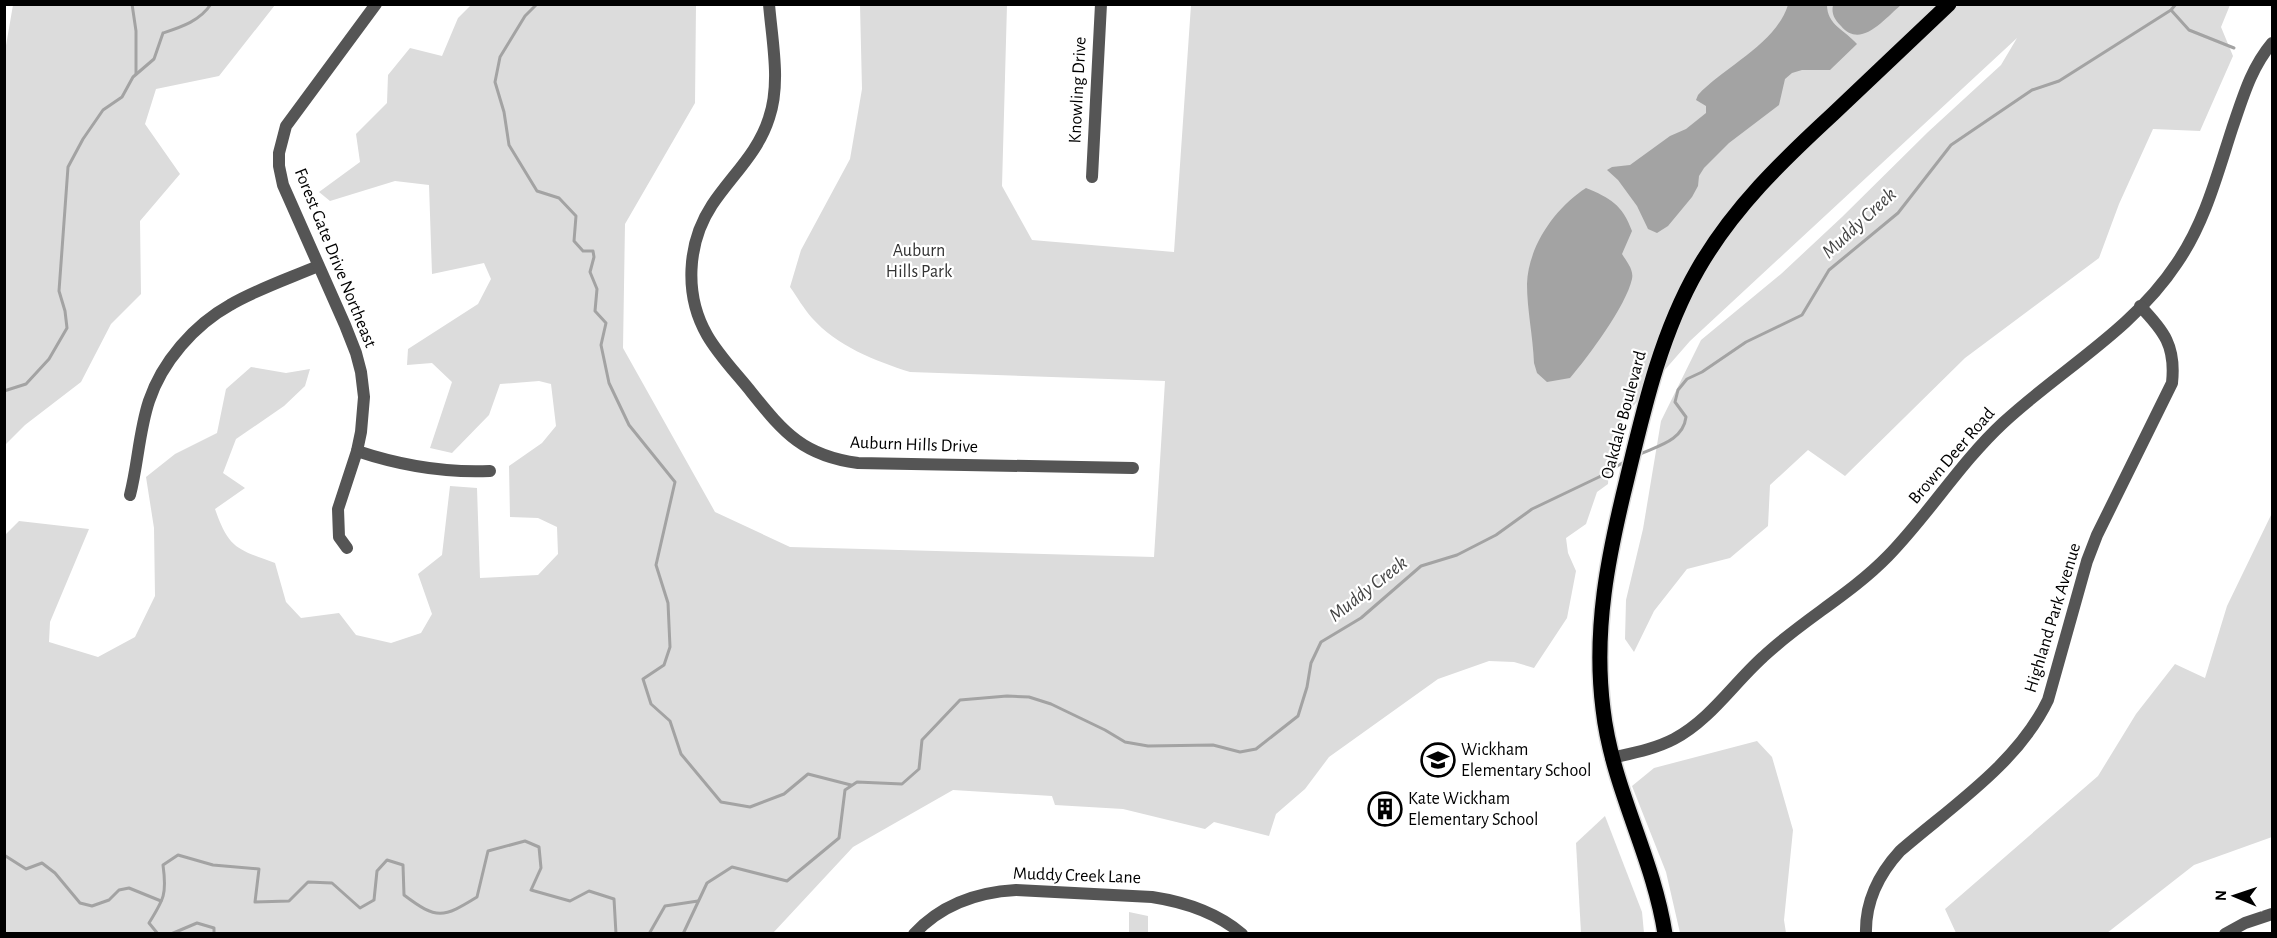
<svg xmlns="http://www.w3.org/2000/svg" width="2277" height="938" viewBox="0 0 2277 938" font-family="'Alegreya Sans',sans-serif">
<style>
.green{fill:#dcdcdc}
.water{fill:#a3a3a3}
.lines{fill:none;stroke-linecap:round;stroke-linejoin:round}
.stream{stroke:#a3a3a3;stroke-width:3}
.major-casing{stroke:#dbdbdb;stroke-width:18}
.minor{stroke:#555;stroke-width:12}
.major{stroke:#000;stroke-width:15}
.labels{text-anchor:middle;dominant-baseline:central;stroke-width:4.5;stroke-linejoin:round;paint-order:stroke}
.street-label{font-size:18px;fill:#000;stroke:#fff}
.park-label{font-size:18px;fill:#333;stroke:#fff}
.poi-label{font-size:18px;fill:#000;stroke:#fff;text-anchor:start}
.water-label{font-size:20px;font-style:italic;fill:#444;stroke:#fff}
</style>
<rect width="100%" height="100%" fill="#fff"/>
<g class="green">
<polygon points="13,5 275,5 219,76 156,89 145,124 180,174 140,221 141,294 111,324 81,382 25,425 5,445 4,57"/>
<path d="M 471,5 L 696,5 L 695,103 L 625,224 L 623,348 L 715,512 L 790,547 L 1154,557 L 1165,381 L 910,372 C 875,361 837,346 812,318 C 804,309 797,297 790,287 L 801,250 L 850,159 L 862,89 L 860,5 L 1007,5 L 1002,186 L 1032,240 L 1174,252 L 1191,5 L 2230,5 L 2221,27 L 2233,56 L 2200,131 L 2153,129 L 2119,204 L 2099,258 L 1965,358 L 1845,476 L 1808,450 L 1770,485 L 1768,526 L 1730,558 L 1687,569 L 1654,611 L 1634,652 L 1625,639 L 1626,600 L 1643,529 L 1661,421 L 1701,340 L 1781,274 L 1842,217 L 1928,132 L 2001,65 L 2017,38 L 1690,341 L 1622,419 L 1610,453 L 1608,484 L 1597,492 L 1586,524 L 1566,538 L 1568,553 L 1576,571 L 1567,618 L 1534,668 L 1514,662 L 1489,661 L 1438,679 L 1329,757 L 1305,789 L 1276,814 L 1269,836 L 1214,822 L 1205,829 L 1123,809 L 1055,805 L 1052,796 L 953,790 L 853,847 L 773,933 L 5,934 L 4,536 L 19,521 L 89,529 L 50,622 L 49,642 L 98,657 L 135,637 L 155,596 L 154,528 L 146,477 L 175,454 L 217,433 L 226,389 L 251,367 L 286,373 L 310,369 L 305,386 L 284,406 L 236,439 L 223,473 L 245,488 L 215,509 C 229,549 237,549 275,563 L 286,602 L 301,618 L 339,613 L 356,635 L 391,643 L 421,633 L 432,614 L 418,574 L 442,555 L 450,486 L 477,488 L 480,578 L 538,575 L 558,554 L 557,527 L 538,518 L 510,517 L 509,466 L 542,443 L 556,426 L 551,384 L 539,381 L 500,384 L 489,415 L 452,453 L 430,448 L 452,382 L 432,363 L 407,365 L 408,349 L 478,304 L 491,279 L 484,263 L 432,274 L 429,185 L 395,181 L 330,201 L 319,192 L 360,162 L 356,134 L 387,103 L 388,75 L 410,48 L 442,56 L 458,18 Z"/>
<polygon points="2272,513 2272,837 2194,865 2107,933 1956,933 1945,909 2098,776 2136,714 2175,664 2205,678 2227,606"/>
<polygon points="1757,741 1772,757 1793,830 1784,920 1786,933 1680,933 1666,872 1632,786 1654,768"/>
<polygon points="1605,816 1642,912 1644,933 1581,933 1576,843"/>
<polygon points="1129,912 1148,916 1148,933 1129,933"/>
</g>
<g class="water">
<path d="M 1788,5 L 1827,5 C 1827,25 1845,30 1857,44 L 1830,70 L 1802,70 L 1792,73 L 1785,79 L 1779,105 L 1729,143 L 1704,168 L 1699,176 L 1698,186 L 1692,197 L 1668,226 L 1657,233 L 1648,229 L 1637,206 L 1618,180 L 1607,170 L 1612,167 L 1630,165 L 1670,136 L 1686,129 L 1706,113 L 1706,106 L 1696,100 L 1698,95 C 1725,66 1775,45 1788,5 Z"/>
<path d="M 1833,5 L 1833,4 L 1901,5 C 1885,18 1861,50 1841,26 C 1835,20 1831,14 1833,5 Z"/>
<path d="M 1586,188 C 1610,198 1622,204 1632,231 L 1622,254 C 1627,262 1634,270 1632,279 C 1626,306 1588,357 1570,378 L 1547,382 L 1537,373 L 1534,363 C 1533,336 1527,310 1527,284 C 1528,246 1556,207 1586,188 Z"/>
</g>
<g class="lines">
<g class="stream">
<polyline points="132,4 136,31 136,74"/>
<polyline points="537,4 525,16 500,57 495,82 504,112 509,145 537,191 559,198 576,216 574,241 583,251 593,251 594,257 590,272 597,289 595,311 606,323 601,345 609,383 629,425 675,482 656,565 668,603 670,647 664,665 643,679 651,704 670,721 681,754 721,802 750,807 784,794 808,774 851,785"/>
<polyline points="2171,10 2189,30 2234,48"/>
<path d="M 4,391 L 26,384 L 49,359 L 67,328 L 65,311 L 59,291 L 68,167 L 83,139 L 103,110 L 122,97 L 133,77 L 154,59 L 163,33 C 181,27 200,21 211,4"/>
<path d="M 1638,455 C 1657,446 1683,441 1686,417 L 1675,402 L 1678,390 L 1687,379 L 1702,372 L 1746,342 L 1802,315 L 1829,270 L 1898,213 L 1951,145 L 2032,90 L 2059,81 L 2171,10 L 2176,4"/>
<polyline points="4,855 26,869 42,863 55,873 80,903 92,906 109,900 119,890 129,888 161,901"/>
<path d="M 158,934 L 149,923 C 164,899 167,894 163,865 L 178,855 L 213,865 L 259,869 L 255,902 L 289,901 L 308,882 L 332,883 L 360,908 L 374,900 L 377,871 L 387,860 L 403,865 L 404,895 C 437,920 443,918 477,897 L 488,851 L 525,841 L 539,847 L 541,868 L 531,890 L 570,901 L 589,891 L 614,899 L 616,934"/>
<polyline points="171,934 197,923 214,928 214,934"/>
<polyline points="649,934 665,906 698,901"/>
<polyline points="683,934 707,883 732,867 787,881 839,838 845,790 857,782 902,784 919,769 922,740 960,700 1007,696 1029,697 1051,704 1105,730 1125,742 1148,746 1213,745 1240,752 1256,749 1298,716 1307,687 1311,663 1321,642 1361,618 1421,566 1457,555 1496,535 1532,509 1599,477 1624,462"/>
</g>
<defs>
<path id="major" d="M 1665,934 C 1653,856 1612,788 1603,709 C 1593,630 1608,556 1627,479 C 1644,408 1661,333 1698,269 C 1733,208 1782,161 1833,114 C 1872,77 1910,41 1949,4"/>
</defs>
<use href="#major" class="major-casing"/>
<g class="minor">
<path d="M 769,4 C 772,41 781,83 769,118 C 758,153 732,175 712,205 C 687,243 684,295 707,335 C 719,356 737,374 752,393 C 784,433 804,456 858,463 L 1133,468"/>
<polyline points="1092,177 1101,4"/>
<path d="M 357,451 C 399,465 446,473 490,471"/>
<path d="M 130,495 C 138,464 139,431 149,401 C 162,362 194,325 230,305 C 255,290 290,278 318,266"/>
<polyline points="347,548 339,537 338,509 357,451 361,432 364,397 361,372 356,353 345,325 283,185 279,166 279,153 286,126 376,4"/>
<path d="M 1611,758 C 1633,753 1655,749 1674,739 C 1710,720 1733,684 1763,657 C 1802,620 1850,595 1888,556 C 1929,514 1960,463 2003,423 C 2060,370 2133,330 2177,263 C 2205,222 2217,175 2232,129 C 2243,97 2251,68 2272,43"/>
<path d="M 914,934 C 941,905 978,892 1016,890 L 1152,897 C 1185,902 1216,912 1242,934"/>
<path d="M 1866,934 C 1865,901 1879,874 1900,851 C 1952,806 2018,763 2048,700 L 2087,561 L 2097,535 L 2172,383 C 2176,346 2164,331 2140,306"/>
<polyline points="2225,934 2245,923 2272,914"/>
</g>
<use href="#major" class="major"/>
</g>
<defs>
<symbol id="school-ring" viewBox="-11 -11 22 22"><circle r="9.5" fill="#fff" stroke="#000" stroke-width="1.5"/><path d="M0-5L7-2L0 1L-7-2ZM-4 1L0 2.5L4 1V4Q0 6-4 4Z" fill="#000"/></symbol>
<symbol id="building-ring" viewBox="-11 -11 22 22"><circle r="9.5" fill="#fff" stroke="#000" stroke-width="1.5"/><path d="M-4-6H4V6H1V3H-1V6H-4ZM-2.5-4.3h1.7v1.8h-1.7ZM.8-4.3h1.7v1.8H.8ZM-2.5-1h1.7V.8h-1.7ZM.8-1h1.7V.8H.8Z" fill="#000"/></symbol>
</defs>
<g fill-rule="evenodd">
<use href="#school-ring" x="1419" y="741" width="38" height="38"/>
<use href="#building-ring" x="1366" y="790" width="38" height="38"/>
</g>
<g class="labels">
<g class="street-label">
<text transform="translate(1078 90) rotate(-87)">Knowling Drive</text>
<text transform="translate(335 258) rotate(68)">Forest Gate Drive Northeast</text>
<text transform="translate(1624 415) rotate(-75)">Oakdale Boulevard</text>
<text transform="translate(914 445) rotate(2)">Auburn Hills Drive</text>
<text transform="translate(1952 456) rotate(-49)">Brown Deer Road</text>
<text transform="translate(2053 618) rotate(-73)">Highland Park Avenue</text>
<text transform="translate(1077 876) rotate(2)">Muddy Creek Lane</text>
</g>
<g class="park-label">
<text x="919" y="251">Auburn<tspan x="919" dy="21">Hills Park</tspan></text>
</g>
<g class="poi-label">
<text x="1461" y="750">Wickham<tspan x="1461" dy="21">Elementary School</tspan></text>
<text x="1408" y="799">Kate Wickham<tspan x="1408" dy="21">Elementary School</tspan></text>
</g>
<g class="water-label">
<text transform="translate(1859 223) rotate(-43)">Muddy Creek</text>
<text transform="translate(1368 589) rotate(-38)">Muddy Creek</text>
</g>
</g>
<rect width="2277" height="938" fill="none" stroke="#000000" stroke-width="12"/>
<g transform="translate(2235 896) rotate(272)" stroke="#ffffff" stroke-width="4.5" paint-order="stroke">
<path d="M0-4.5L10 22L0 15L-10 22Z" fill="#000000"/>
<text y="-9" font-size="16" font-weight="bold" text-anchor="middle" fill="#000000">N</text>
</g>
</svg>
